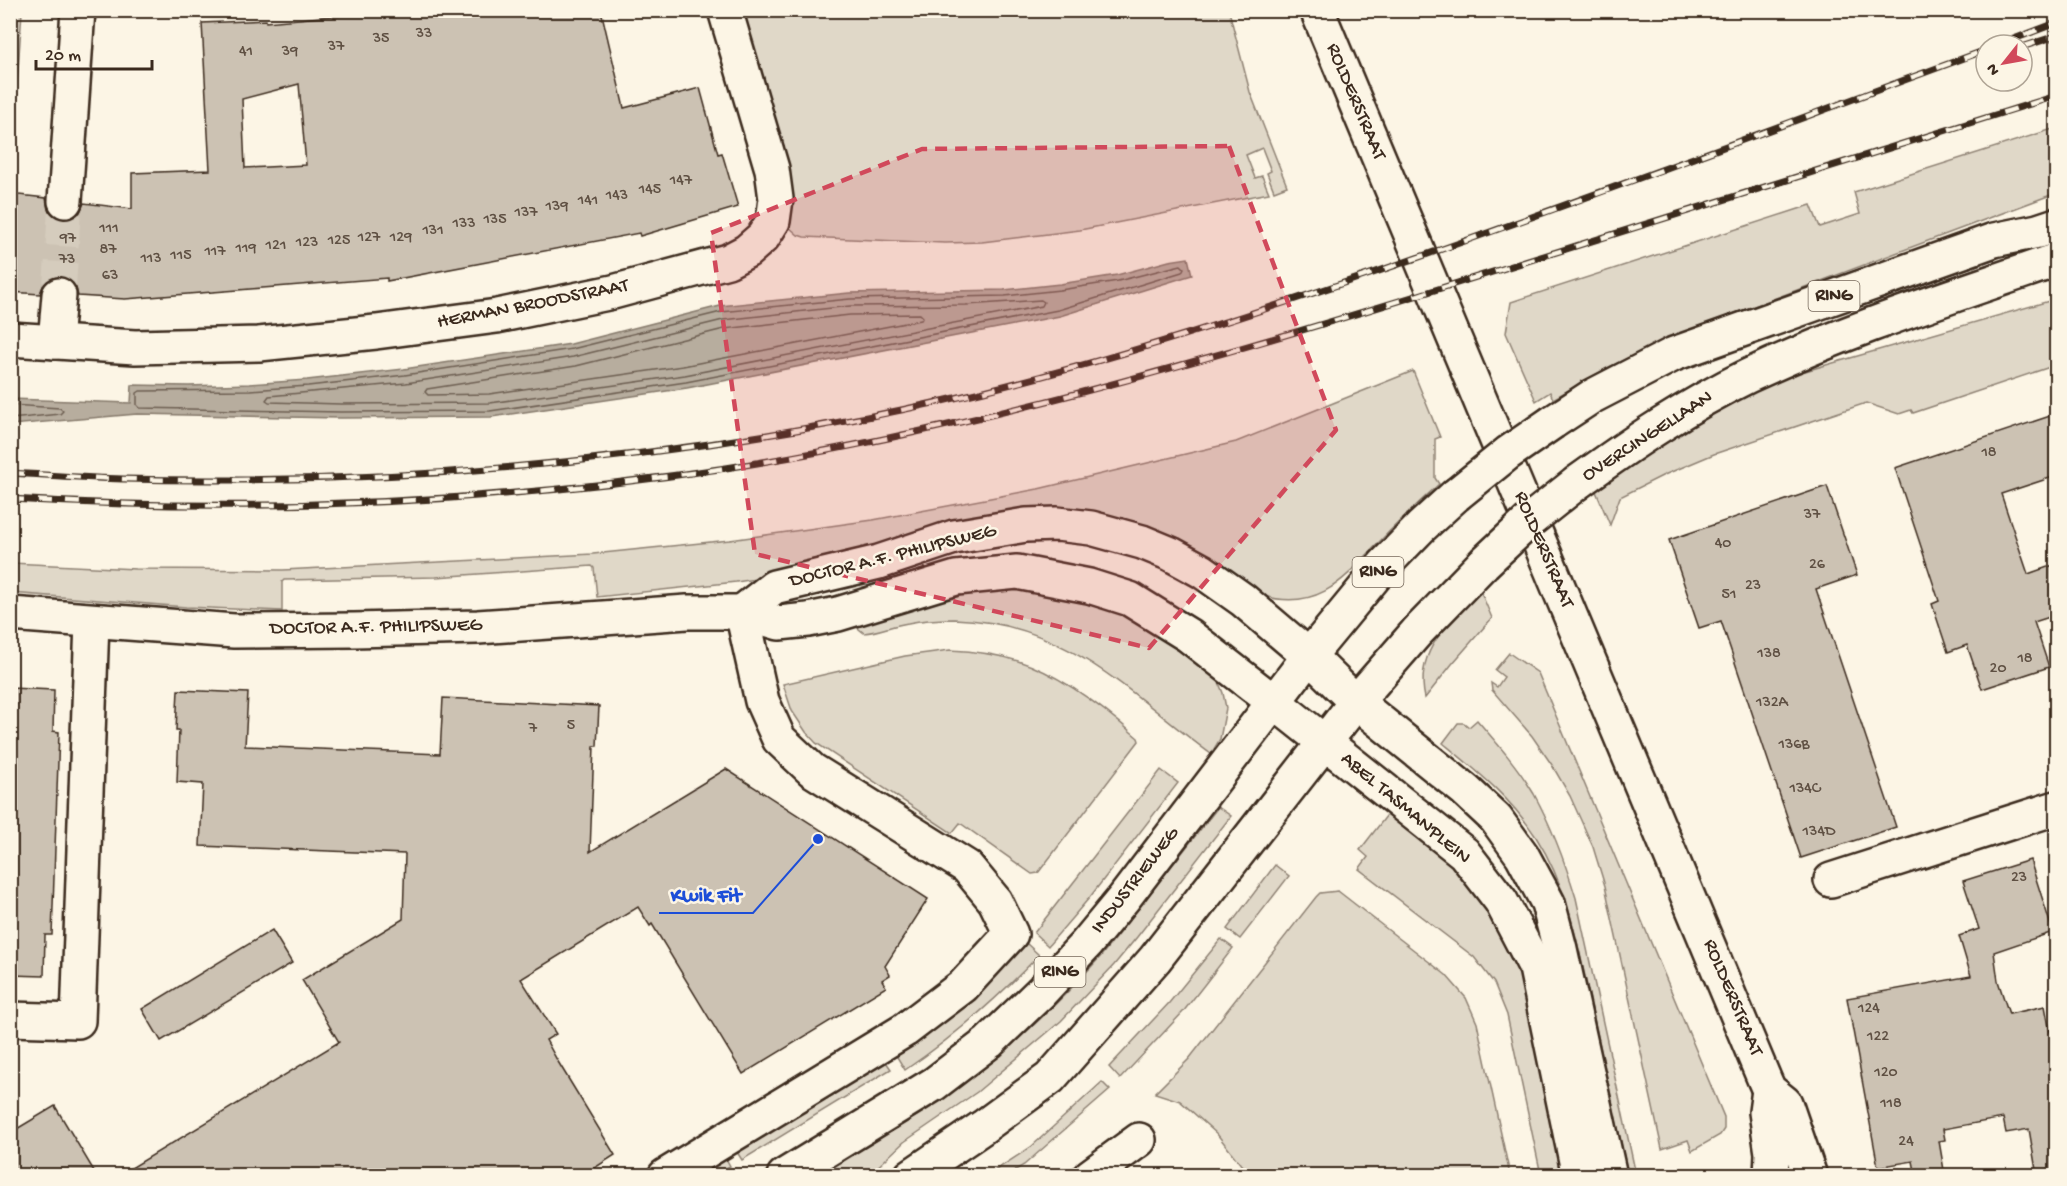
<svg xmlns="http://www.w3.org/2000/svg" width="2067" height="1186" viewBox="0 0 2067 1186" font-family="'Gochi Hand',sans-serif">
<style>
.green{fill:#e0d8c8;stroke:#8e8173;stroke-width:1.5}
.water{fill:#b7ad9e;stroke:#85796b;stroke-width:1.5}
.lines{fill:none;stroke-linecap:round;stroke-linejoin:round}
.shore{stroke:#6d5e51;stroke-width:1.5}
.building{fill:#ccc2b3;stroke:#3b2a1e;stroke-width:1.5;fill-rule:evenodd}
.minor-tunnel{stroke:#d5ccbd;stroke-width:33;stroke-dasharray:33 16;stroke-linecap:butt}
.minor-casing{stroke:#3b2a1e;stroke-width:38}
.major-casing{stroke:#3b2a1e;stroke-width:38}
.minor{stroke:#fcf5e5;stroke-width:33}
.major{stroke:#fcf5e5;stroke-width:33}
.rail-casing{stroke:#3b2a1e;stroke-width:7}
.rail{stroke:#fcf5e5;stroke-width:4.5;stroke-dasharray:14;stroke-linecap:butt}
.major-bridge-casing{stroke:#3b2a1e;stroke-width:38;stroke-linecap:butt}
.major-bridge{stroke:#fcf5e5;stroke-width:33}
.marked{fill:#d1495b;fill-opacity:0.2;stroke:#d1495b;stroke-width:4.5;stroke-dasharray:12 8;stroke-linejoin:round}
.labels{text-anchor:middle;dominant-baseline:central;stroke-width:5;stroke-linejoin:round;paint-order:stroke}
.number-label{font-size:16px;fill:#5f5043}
.shield{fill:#fcf5e5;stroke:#75675a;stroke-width:1.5}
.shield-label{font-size:18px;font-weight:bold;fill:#3b2a1e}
.street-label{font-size:20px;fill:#3b2a1e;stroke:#fcf5e5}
.leader{fill:none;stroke:#1d4ed8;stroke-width:2}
.callout-dot{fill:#1d4ed8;stroke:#fcf5e5;stroke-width:2}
.callout-label{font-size:21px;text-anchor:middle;font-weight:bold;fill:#1d4ed8;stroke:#fcf5e5;stroke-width:5;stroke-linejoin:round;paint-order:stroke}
</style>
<rect width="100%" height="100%" fill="#fcf5e5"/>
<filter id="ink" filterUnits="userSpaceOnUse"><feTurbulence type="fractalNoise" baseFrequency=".0167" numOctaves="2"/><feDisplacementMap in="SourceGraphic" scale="12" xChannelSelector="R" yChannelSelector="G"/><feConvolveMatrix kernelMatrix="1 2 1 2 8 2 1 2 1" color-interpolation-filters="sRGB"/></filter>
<g filter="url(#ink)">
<g class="green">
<polygon points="10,11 22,11 12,159 10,159"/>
<polygon points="738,11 1229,11 1250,92 1287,186 1274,191 1267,173 1271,171 1262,148 1246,155 1255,178 1262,176 1269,193 1080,230 982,242 945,243 804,237 798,235 789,227"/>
<polygon points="2056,128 2056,193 1682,333 1609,367 1553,399 1550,392 1536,401 1506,333 1511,302 1811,205 1820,227 1860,214 1854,192"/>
<polygon points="2056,299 2056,365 1913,413 1911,410 1899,414 1866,403 1714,454 1664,475 1620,497 1610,525 1595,489 1687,428 1781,378"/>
<path d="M 1413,371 L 1440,437 L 1435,439 L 1435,478 L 1439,484 C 1421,501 1402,518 1385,536 C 1348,574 1322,614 1260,595 L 1128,523 L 736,582 L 597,597 L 594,568 L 592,566 L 436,577 L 284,580 L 282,582 L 282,611 L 186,607 L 11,593 L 11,563 L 136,569 L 283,570 L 593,554 L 730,540 L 873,520 L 1038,489 L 1236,442 Z"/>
<path d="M 1012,586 L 1126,611 L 1215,673 L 1223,693 L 1226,708 L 1220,739 L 1211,754 C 1127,692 1066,622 954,619 C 939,619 922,620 908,623 C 893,625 879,632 864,633 L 854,625 L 927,597 Z"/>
<path d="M 1480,590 L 1492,618 L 1452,664 L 1425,698 C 1414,650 1450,622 1480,590 Z"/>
<path d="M 950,650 C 973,651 996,654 1018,661 C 1060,674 1105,709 1138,738 L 1139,741 L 1038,873 L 1032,874 L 960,823 L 952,833 L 816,743 L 806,732 L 792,711 L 783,684 L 905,656 Z"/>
<polygon points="1509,653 1538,673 1724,1117 1724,1129 1720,1135 1692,1151 1688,1140 1662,1149 1605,886 1593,847 1570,796 1552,765 1532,736 1492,690 1491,683 1497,687 1504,677 1495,670"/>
<path d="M 1477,720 C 1497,743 1518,767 1534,794 C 1552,827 1565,862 1576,898 L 1636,1175 L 1628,1175 C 1616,1120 1604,1065 1592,1009 C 1579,949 1569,889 1536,837 C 1511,798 1477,771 1443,743 L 1458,723 L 1464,723 L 1469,727 Z"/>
<polygon points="1161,770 1178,783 1090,897 1048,946 1034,933"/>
<path d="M 1218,807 L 1231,816 L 1137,937 L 1114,965 L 1061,1021 L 977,1092 L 904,1142 L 869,1175 L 817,1175 C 857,1151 900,1129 938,1102 C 998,1061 1053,1010 1101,956 Z"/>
<polygon points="1390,811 1471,878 1530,988 1570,1175 1541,1175 1507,1015 1494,983 1474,957 1359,869 1368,857 1360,850"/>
<polygon points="1275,865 1289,876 1240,939 1227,929"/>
<polygon points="1338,891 1446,975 1466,998 1477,1023 1510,1175 1249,1175 1217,1134 1180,1101 1155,1093 1189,1059 1316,897 1320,893"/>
<polygon points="1221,939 1233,948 1183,1012 1120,1079 1109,1067 1169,1003"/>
<path d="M 1026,943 L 1039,955 C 998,998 954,1037 905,1070 L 894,1052 L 981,987 Z"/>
<polygon points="884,1059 891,1069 742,1160 735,1149"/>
<polygon points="1102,1082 1110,1090 1024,1165 1007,1175 988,1175 1031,1147"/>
<polygon points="724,1155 730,1166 714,1175 691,1176"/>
</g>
<polygon class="water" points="1188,258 1192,275 1060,316 687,388 491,417 340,418 137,414 11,425 11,399 131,403 132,385 189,386 249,384 307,380 404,369 571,344 720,306 849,293 1004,290 1060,284 1117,275 1169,261"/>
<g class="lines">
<g class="shore">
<polygon points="1181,265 1184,268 1182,272 1058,310 686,382 490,411 341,412 140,408 137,405 137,393 140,391 250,390 308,386 405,375 572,349 721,312 850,299 1005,296 1060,290 1118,281"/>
<polygon points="1041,300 1044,302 1042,306 685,375 490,403 341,404 269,402 266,400 269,396 406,383 573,357 723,320 850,306 966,305"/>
<polygon points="920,314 923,317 921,320 683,366 489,394 428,395 425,392 427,389 576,366 724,329 850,315"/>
<polyline points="10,405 60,408 63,411 60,414 10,419"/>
</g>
</g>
<g class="building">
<path d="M 353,10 L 601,10 L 624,108 L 700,88 L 718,154 L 722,153 L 738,207 L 640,236 L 639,233 L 387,281 L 387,278 L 125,299 L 78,296 L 76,288 L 70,280 L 60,276 L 51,278 L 44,284 L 40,294 L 10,292 L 10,194 L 46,198 L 48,210 L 55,217 L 64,220 L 74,218 L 80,212 L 84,203 L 132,209 L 132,173 L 210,170 L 202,23 L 266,20 L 266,22 L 354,14 ZM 299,84 L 306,165 L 245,168 L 242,99 Z"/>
<polygon points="2056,414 2056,476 2001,494 2028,574 2056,564 2056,615 2034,622 2049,667 1982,689 1967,645 1948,652 1932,604 1939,601 1895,468"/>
<polygon points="1827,486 1857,575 1816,589 1896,827 1801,858 1721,621 1699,628 1669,540"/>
<polygon points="10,688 54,690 53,731 59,732 52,935 45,935 44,976 10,975"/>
<polygon points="178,690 248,693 245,746 440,754 443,698 599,706 597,746 594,746 590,852 726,769 928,899 885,966 890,975 882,980 886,987 743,1074 652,924 650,926 638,907 521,979 556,1034 546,1040 557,1060 615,1155 582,1176 118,1176 339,1042 302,980 403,919 405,854 200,846 203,784 177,782 179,730 176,730"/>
<polygon points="2030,860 2053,932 1994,952 1998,981 2009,1014 2045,1006 2050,1032 2056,1031 2056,1176 2037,1176 2029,1129 2006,1133 2003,1118 1943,1129 1945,1140 1939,1141 1945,1176 1916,1176 1913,1161 1878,1167 1847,998 1971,976 1959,936 1979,929 1963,881"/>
<polygon points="272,930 292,963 161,1041 142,1009"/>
<polygon points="55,1106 97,1176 10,1176 10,1133"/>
</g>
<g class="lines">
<polyline class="minor-tunnel" points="59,295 65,201"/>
<defs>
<g id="minor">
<polyline points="65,201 78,10"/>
<polyline points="10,339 135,347 259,344 376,332 497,316 613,292 728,261 747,251 763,237 773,221 776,199 772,169 725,10"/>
<polyline points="55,342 59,295"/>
<polyline points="742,612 774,587 879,562 954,537 1026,525 1057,524 1091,528 1142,542 1171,554 1202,571 1243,600 1309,656"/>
<polyline points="10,614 234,631 354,630 478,627 687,612 742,612 779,623 808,620 838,614 956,578 1017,572 1089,586 1130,599 1188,635 1274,702"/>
<polyline points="1831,880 2056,808"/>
<polyline points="10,1019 78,1021 92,621"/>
<polyline points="665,1176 905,1030 963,986 1011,934 995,901 967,867 812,770 779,739 762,701 742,612"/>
<polyline points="1090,1176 1139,1140"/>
</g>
<g id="major">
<polyline points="1317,10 1765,1081 1769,1090 1785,1103 1810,1176"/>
<polyline points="1553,422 1591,397 1674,354 1994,240 2038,231 2056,225"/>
<path d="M 1578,482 C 1632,443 1688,405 1748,376 C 1848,329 1953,296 2056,260"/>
<polyline points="1309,656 1356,702 1465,790 1496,819 1522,855 1548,903 1560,949 1610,1176"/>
<polyline points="1274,702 1464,853 1501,901 1536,968 1579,1176"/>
<polyline points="1769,1090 1766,1112 1772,1153 1771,1176"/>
<polyline points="784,1176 934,1084 989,1042 1041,992 1086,944 1124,898 1309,656 1384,565 1421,527 1456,495"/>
<polyline points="911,1176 983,1127 1050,1078 1155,959 1356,702 1417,632 1484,563"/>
</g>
</defs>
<use href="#minor" class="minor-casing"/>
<use href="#major" class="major-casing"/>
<use href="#minor" class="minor"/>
<use href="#major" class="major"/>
<defs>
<g id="rail">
<polyline points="1998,45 2056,23"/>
<polyline points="2022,47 2056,36"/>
<path d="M 10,473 C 48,475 86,478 123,479 C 372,485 623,465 867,417 C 1042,383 1211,328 1379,271 C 1583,201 1784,124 1986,50"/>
<path d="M 10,499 C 249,513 490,504 726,468 C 963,431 1193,364 1422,294 C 1634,228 1845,162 2056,96"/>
</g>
</defs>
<use href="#rail" class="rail-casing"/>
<use href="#rail" class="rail"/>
<defs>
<g id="major-bridge">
<polyline points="1456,495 1508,453 1553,422"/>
<polyline points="1484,563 1529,521 1578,482"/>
</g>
</defs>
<use href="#major-bridge" class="major-bridge-casing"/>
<use href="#major-bridge" class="major-bridge"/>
</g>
</g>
<path class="marked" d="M 1229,146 L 1336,430 L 1149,648 L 755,554 L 711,233 L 922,149 Z"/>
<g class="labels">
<g class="number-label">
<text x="424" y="34">33</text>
<text x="381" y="39">35</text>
<text x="336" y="47">37</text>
<text x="246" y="52">41</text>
<text x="290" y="52">39</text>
<text x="681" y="181">147</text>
<text x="650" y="190">145</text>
<text x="617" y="196">143</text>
<text x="588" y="201">141</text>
<text x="557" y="207">139</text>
<text x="526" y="213">137</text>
<text x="495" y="220">135</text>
<text x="464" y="224">133</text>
<text x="109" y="229">111</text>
<text x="433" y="231">131</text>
<text x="369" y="238">127</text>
<text x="401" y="238">129</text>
<text x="68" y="239">97</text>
<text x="339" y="241">125</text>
<text x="307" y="243">123</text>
<text x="276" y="246">121</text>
<text x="246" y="249">119</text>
<text x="108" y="250">87</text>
<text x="215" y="252">117</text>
<text x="181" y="256">115</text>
<text x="151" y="259">113</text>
<text x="67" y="260">73</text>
<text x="110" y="276">63</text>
<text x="1989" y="453">18</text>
<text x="1812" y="515">37</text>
<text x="1723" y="544">40</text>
<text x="1817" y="565">26</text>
<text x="1753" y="586">23</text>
<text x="1729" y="595">51</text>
<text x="1769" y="654">138</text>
<text x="2025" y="659">18</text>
<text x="1998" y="669">20</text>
<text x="1772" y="703">132A</text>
<text x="571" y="726">5</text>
<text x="533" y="729">7</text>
<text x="1794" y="745">136B</text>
<text x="1805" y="789">134C</text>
<text x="1819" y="832">134D</text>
<text x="2019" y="878">23</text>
<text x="1869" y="1009">124</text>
<text x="1878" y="1037">122</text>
<text x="1886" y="1073">120</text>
<text x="1891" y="1104">118</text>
<text x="1906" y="1142">24</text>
</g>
<g class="shield">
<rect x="1808.5" y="281" width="51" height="30" rx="4.5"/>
<rect x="1352.5" y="557" width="51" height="30" rx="4.5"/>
<rect x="1034.5" y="957" width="51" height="30" rx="4.5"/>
</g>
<g class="shield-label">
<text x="1834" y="296">RING</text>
<text x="1378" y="572">RING</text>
<text x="1060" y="972">RING</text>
</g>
<g class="street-label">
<text transform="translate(1355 102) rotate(67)">ROLDERSTRAAT</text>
<text transform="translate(533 305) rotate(-11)">HERMAN BROODSTRAAT</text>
<text transform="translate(1648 437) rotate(-33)">OVERCINGELLAAN</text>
<text transform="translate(1543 550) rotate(67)">ROLDERSTRAAT</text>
<text transform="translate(893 557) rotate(-14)">DOCTOR A.F. PHILIPSWEG</text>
<text transform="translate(376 628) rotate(-1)">DOCTOR A.F. PHILIPSWEG</text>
<text transform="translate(1405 809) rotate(40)">ABEL TASMANPLEIN</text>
<text transform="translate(1136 881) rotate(-52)">INDUSTRIEWEG</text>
<text transform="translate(1732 998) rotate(67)">ROLDERSTRAAT</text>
</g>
</g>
<path class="leader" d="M818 839L753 913H659"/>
<circle class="callout-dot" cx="818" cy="839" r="6"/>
<g class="callout-label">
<text x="706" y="901">Kwik Fit</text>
</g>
<rect width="2067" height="1186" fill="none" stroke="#fcf5e5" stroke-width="36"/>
<rect x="18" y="18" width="2031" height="1150" fill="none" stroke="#3b2a1e" stroke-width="2" filter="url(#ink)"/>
<g transform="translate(2004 63) rotate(239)"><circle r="28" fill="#fcf5e5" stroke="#afa495" stroke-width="1.5"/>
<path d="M0-4.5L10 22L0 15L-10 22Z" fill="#d1495b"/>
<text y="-9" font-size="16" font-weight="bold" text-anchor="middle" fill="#3b2a1e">N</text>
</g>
<path d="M36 60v9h116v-9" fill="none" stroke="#3b2a1e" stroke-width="3"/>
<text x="45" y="60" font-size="18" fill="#3b2a1e" stroke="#fcf5e5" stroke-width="4.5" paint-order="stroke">20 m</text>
</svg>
